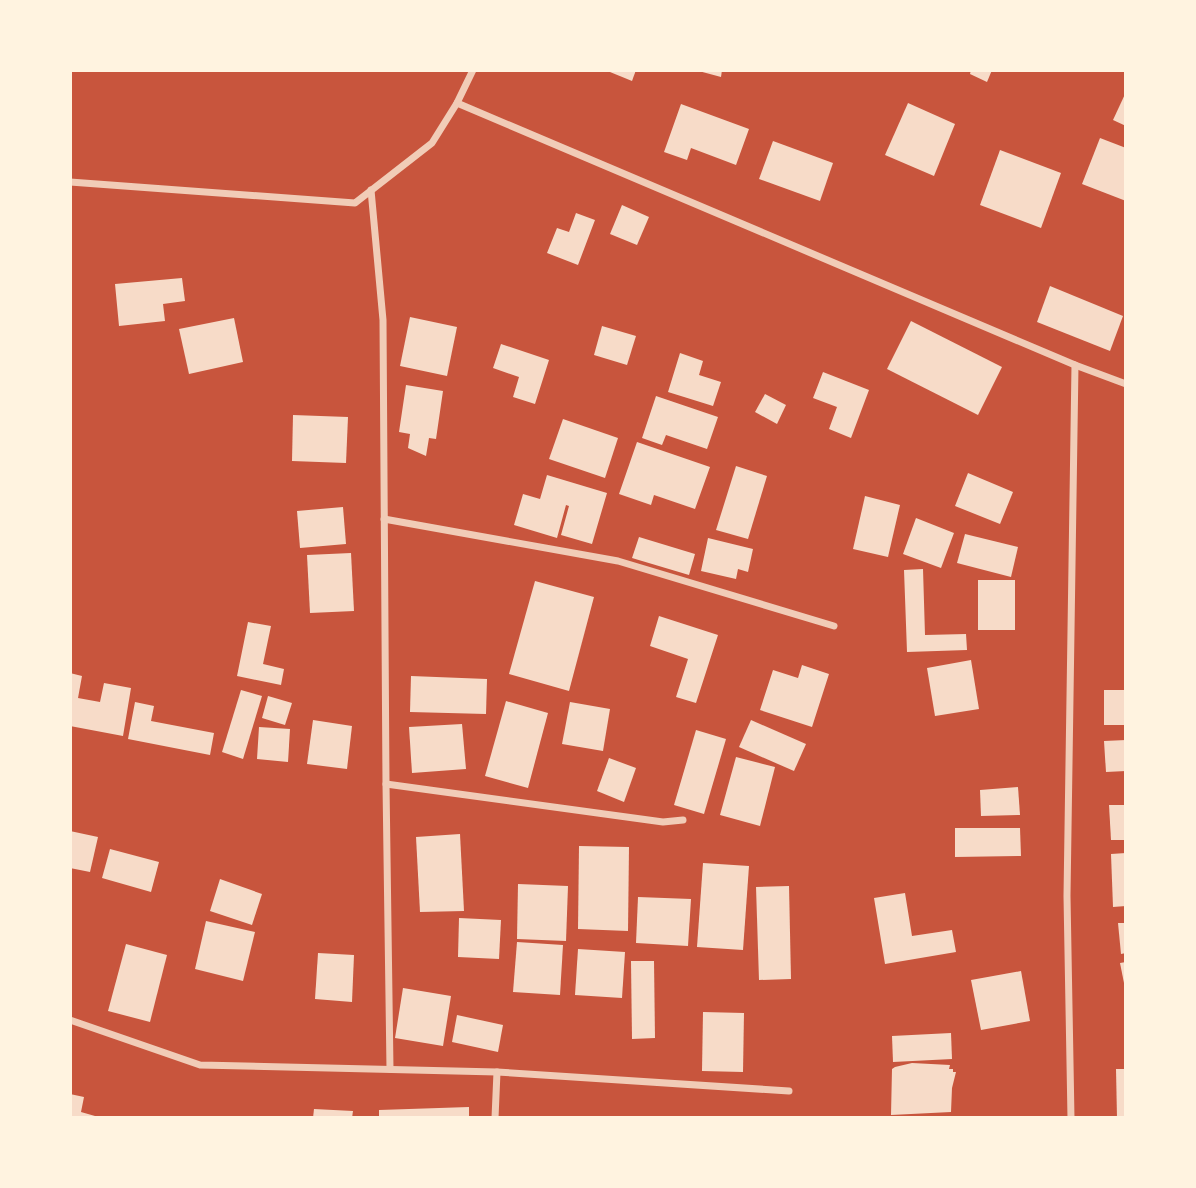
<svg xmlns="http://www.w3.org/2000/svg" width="1196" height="1188" viewBox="0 0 1196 1188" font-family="Raleway,sans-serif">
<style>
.building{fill:#f7dbc8}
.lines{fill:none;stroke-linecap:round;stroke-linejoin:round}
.minor{stroke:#f1ccb7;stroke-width:7}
</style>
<rect width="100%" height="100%" fill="#c8553d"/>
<g class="building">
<polygon points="610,70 636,70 632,81 610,72"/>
<polygon points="695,70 722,70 721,77"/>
<polygon points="971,70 992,70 987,82 970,74"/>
<polygon points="1126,92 1126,126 1113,120"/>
<polygon points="908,103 955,124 934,176 885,155"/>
<polygon points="681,104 749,129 736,165 691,148 687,160 664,152"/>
<polygon points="1100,138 1126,148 1126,201 1082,184"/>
<polygon points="773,141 833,163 820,201 759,179"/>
<polygon points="1000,150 1061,173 1041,228 980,205"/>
<polygon points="622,205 649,217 637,245 610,234"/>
<polygon points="576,213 595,220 578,265 547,253 557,228 569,232"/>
<polygon points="182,278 185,301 163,304 165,321 119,326 115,284"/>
<polygon points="1050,286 1123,316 1110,351 1037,322"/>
<polygon points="410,317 457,327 447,376 400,366"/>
<polygon points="234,318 243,362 189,374 179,329"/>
<polygon points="911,321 1002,367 978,415 887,369"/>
<polygon points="602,326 636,336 627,365 594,355"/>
<polygon points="501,344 549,360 535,404 513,397 519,377 493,368"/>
<polygon points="680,353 703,361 699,375 721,382 713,406 668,392"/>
<polygon points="823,372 869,390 851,438 829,429 837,407 813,398"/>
<polygon points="406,385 443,391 436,439 429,438 426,456 408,448 410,434 399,432"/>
<polygon points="765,394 786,405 777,424 755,412"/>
<polygon points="656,396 718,417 707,449 666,435 662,445 642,438"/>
<polygon points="293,415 348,417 346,463 292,461"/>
<polygon points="563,419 618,438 605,478 549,459"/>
<polygon points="637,442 710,467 695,509 654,495 651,505 619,494"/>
<polygon points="736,466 767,476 748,539 716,530"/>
<polygon points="968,473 1013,492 1000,524 955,506"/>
<polygon points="547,475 607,493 592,544 561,535 569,506 566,505 557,538 514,525 523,494 540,499"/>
<polygon points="865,496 900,505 888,557 853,549"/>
<polygon points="343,507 346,544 300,548 297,511"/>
<polygon points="916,518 954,533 941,568 903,554"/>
<polygon points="965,534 1018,547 1011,577 957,563"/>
<polygon points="639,537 695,554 689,575 632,558"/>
<polygon points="708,538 753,549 748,572 738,569 736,579 701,571"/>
<polygon points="351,553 354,611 310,613 307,555"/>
<polygon points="923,569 925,635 966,634 967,650 907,652 904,570"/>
<rect x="978" y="580" width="37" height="50"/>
<polygon points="535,581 594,597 569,691 509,674"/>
<polygon points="659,616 718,635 696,703 676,697 688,659 650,646"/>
<polygon points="248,622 271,626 263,664 284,669 281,685 237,676"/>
<polygon points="971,660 979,709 935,716 927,668"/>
<polygon points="802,665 829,674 812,727 760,710 773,670 798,678"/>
<polygon points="70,673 82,676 78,698 100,702 104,683 131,688 123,736 70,726"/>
<polygon points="411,676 487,679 486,714 410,712"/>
<polygon points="241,690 262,696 243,759 222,752"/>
<rect x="1104" y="690" width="22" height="35"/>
<polygon points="268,696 292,703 285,725 262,718"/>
<polygon points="506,701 548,713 528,788 485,776"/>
<polygon points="135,702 154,706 151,721 214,733 210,755 128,739"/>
<polygon points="570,702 610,709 603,751 562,744"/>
<polygon points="313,720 352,726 347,769 307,764"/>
<polygon points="751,720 806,744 794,771 739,747"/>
<polygon points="462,724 466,769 412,773 409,727"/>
<polygon points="259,727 290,729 288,762 257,759"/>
<polygon points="696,730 726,739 704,814 674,805"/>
<polygon points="1126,740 1126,771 1106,772 1104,741"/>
<polygon points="736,757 775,767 760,826 720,815"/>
<polygon points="609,758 636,768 624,802 597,791"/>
<polygon points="1018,787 1020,815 981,816 980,790"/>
<polygon points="1109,805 1124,805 1126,840 1111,840"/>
<polygon points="955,828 1020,828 1021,856 955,857"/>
<polygon points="70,831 98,837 90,872 70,868"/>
<polygon points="460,834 464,911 420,912 416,837"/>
<polygon points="579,846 629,847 628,931 578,929"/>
<polygon points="110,849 159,862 151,892 102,878"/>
<polygon points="1126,853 1126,906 1113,907 1111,854"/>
<polygon points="703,863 749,866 743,950 697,947"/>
<polygon points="220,879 262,894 252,925 210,911"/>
<polygon points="518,884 568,886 566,941 517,939"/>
<polygon points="789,886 791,979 759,980 756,887"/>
<polygon points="905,893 912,936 952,930 956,952 885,964 874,898"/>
<polygon points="638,897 691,899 688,946 636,943"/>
<polygon points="459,918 501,920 499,959 458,957"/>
<polygon points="206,921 255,932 243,981 195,969"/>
<polygon points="1118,923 1126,923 1126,953 1121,954"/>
<polygon points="517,942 563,945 560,995 513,992"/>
<polygon points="126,944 167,955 150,1022 108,1011"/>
<polygon points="578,949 625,952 622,998 575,995"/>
<polygon points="318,953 354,955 352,1002 315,999"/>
<polygon points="631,961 654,961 655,1038 632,1039"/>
<polygon points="1126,962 1126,987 1125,988 1120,963"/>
<polygon points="1021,971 1030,1021 981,1030 971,980"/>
<polygon points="403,988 451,996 443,1046 395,1038"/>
<polygon points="703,1012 744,1013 743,1072 702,1071"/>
<polygon points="457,1015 503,1025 498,1052 452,1042"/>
<polygon points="951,1033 952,1059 893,1062 892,1036"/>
<polygon points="912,1063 950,1065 949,1069 953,1069 953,1072 956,1072 952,1088 951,1112 891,1115 892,1069 895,1067"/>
<polygon points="1116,1069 1126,1069 1126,1118 1117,1118"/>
<polygon points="70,1094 84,1097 81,1112 102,1118 70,1118"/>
<polygon points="469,1107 469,1118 379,1118 379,1110"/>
<polygon points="314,1109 353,1111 352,1118 313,1118"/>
</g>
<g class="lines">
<g class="minor">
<polyline points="457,103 1075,365 1126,384"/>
<polyline points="70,182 355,203 432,143 457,103 473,70"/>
<polyline points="371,190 383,320 386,784 390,1069"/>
<polyline points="384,519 618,561 834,626"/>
<polyline points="386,784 663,822 683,820"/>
<polyline points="70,1020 200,1065 497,1072 789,1091"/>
<polyline points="495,1118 497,1072"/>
<polyline points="1071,1118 1067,896 1075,365"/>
</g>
</g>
<rect width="1196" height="1188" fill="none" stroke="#fff3e0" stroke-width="144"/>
</svg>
